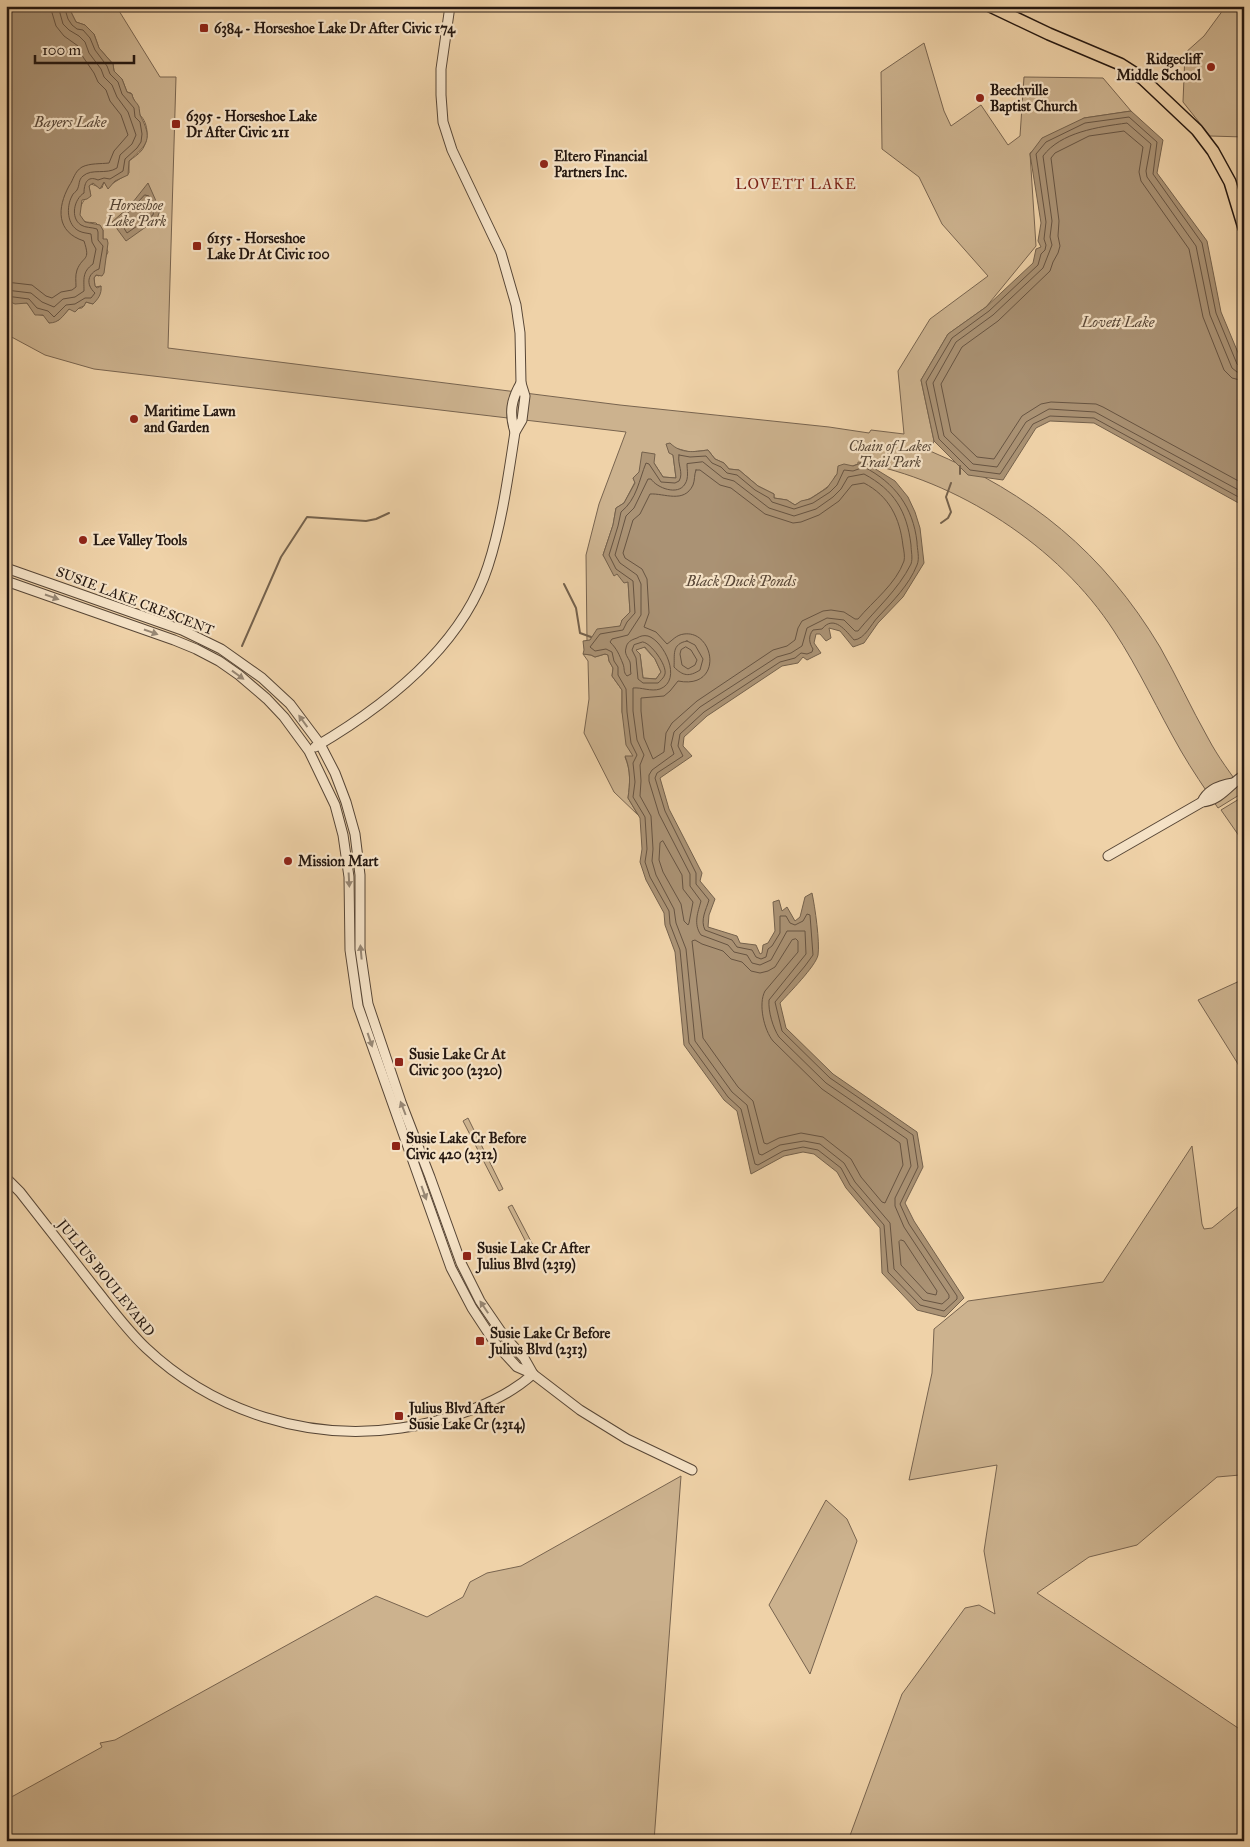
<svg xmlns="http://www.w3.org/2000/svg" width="1250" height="1847" viewBox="0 0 1250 1847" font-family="'IM FELL Great Primer',serif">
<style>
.green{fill:#ccb28e;stroke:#78644f}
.water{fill:#aa9274;stroke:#74614c;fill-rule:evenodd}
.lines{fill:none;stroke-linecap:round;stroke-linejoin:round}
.shore{stroke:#675442;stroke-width:1}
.stream{stroke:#74614c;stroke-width:2}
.minor-casing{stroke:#574636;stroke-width:11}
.major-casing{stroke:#241710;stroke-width:14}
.minor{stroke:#f5e2c6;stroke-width:9}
.major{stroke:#efd2a8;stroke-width:11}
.oneway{fill:#978774}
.poi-dot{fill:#8f2418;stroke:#f5e2c6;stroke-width:2}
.labels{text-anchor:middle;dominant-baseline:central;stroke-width:4.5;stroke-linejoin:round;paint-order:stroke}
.poi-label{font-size:14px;font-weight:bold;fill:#241710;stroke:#f5e2c6;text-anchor:start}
.park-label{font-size:14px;font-style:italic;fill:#564636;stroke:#f5e2c6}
.street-label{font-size:14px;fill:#241710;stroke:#f5e2c6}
.water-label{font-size:15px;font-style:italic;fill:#5a4838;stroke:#f5e2c6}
.neighbourhood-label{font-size:15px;letter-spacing:1px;fill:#7a1f14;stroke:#f5e2c6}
</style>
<rect width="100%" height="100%" fill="#efd2a8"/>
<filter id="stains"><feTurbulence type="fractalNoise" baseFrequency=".004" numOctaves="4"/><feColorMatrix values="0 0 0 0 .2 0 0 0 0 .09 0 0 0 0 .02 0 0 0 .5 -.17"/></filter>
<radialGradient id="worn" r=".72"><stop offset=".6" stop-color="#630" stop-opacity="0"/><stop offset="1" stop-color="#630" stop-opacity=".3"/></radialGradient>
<g class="green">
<path d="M 68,6 L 116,6 L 160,77 L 176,77 L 168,348 L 620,405 L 829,427 L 869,433 L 871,430 L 904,434 L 898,371 L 930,319 L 988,276 L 942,224 L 919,177 L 882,149 L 881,72 L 924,43 L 944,111 L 951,126 L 981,105 L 1008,145 L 1020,136 L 1024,77 L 1103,78 L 1131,111 L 1084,118 L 1030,153 L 1036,246 L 986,307 L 948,334 L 921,380 L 934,441 L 930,451 C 1031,494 1103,552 1160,647 C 1177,677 1191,708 1208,738 C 1218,757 1231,774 1244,792 L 1218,808 C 1205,789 1192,770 1181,751 C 1158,711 1139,669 1114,631 C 1059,546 957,480 858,462 L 858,464 C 848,468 834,471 833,482 C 827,488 819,493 811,498 C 806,501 800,501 795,505 L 787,500 L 774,498 L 774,494 L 758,486 L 739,470 L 729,469 L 724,463 L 715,459 L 708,450 L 690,452 L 675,448 L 673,455 L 676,478 L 663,477 L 654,463 L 633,478 L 635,482 L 624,503 L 616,508 L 613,525 L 603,555 L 617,574 L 628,581 L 630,612 L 622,620 L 621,626 L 610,628 L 587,642 L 586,555 L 599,504 L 626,432 L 94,369 L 45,355 L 6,334 L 6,300 L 10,302 L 27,303 L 35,314 L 46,316 L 49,323 L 59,320 L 69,309 L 82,308 L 86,302 L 93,304 L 101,286 L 95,287 L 94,278 L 96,275 L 99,276 C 105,267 103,261 108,252 L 103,239 L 103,230 L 96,223 C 92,222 87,223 84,221 C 72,214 85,199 90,192 L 89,186 L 91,184 L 102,188 L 104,182 L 107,187 L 129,173 L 129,161 C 133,158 139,154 142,150 C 149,140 149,124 140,115 C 139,110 133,98 131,93 L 127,92 L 122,79 L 114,71 L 113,64 L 99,48 L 94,34 L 85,25 L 76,22 Z"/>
<polygon points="1226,6 1244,6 1244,137 1210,136 1183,102 1185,53 1204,36"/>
<polygon points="644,647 655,659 661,672 656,679 643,678 640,654 635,650"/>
<path d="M 583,654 L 591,655 L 595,657 L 605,654 L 608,655 L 609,661 L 613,668 L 612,676 L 622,690 L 622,712 L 634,757 L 625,757 C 631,771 630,783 628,798 L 638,815 L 614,792 L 584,733 L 589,699 L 588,661 Z"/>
<polygon points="1244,796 1244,843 1221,810"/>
<polygon points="1244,979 1244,1082 1238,1064 1198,1000"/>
<polygon points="468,1118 503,1189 499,1191 463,1121"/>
<polygon points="1192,1146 1202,1224 1204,1229 1212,1228 1244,1202 1244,1476 1240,1475 1217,1477 1137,1545 1089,1557 1037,1593 1244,1732 1244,1841 848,1841 902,1694 965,1608 979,1605 995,1614 984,1551 997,1465 909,1480 932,1373 934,1329 968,1301 1103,1282"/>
<polygon points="512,1205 536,1251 532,1254 508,1207"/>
<polygon points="681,1476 654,1841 6,1841 6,1800 102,1747 100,1743 115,1740 376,1596 427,1617 463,1597 470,1582 487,1573 521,1566"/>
<polygon points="826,1500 847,1519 857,1541 810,1674 769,1605"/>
</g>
<g class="water">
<path d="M 6,6 L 68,6 L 76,22 L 85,25 L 94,34 L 99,48 L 113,64 L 114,71 L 122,79 L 127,92 L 132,94 C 133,101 137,102 139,107 C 139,108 140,114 140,115 C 153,139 148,144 129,161 L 128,175 L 115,181 L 108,189 L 104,182 L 100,189 L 93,183 L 89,186 L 91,196 L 87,199 L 82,200 L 80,215 L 85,222 L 100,225 L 103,230 L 103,239 L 107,239 L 108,243 L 104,273 L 102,276 L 96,275 L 94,278 L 95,286 L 97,288 L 101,286 C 102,294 98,299 93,304 L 86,302 L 84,306 L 79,308 L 75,312 L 69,309 C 63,316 59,323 49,323 L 43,315 L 35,315 L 27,303 L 15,304 L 6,300 Z"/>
<polygon points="1131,111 1163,140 1157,173 1207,241 1221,312 1244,367 1244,506 1094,423 1050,421 1036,428 1003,480 968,475 934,441 921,380 948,334 986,307 1033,263 1036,249 1041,247 1038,241 1041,223 1030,154 1042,138 1084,118"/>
<polygon points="148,183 160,210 157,219 126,241 112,222 129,207"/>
<path d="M 670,443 C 681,454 694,452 708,450 L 715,459 L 724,463 L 729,469 L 739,470 L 758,486 L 774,494 L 774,498 L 787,500 L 795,505 L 801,501 L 810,499 L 827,488 L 837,474 L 838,466 L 844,464 L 853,466 L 864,462 L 895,481 L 908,497 L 915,512 L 920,528 L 924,563 L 903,597 L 878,623 L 864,643 L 853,647 L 840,631 L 829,628 L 831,638 L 826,641 L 820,634 L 816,634 L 814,643 L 821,653 L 807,660 L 803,657 L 798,663 L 782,666 L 707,716 L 684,737 L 683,746 L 692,756 L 660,778 L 669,809 L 702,873 L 700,881 L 715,899 L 709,915 L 708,927 L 737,936 L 740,943 L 756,945 L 760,954 L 762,953 L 763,945 L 768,943 L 775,931 L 773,902 L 779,900 L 782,911 L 787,907 L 795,921 L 800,917 L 805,897 L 812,893 C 815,907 820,942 818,955 C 816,966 788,994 780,1003 L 786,1028 L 833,1074 L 917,1132 L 923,1167 L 905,1203 L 914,1221 L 964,1298 L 945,1317 L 917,1310 L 882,1273 L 880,1228 L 846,1188 L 837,1172 L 814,1154 L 803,1152 L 784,1156 L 751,1174 L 737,1111 L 724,1100 L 684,1045 L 675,952 L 665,925 L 664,913 L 646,880 L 640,862 L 642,849 L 640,818 L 628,798 C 630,783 631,771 625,756 L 633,756 L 626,745 L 622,712 L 622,690 L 612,676 L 613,668 L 609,661 L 608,655 L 605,654 L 595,657 L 591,655 L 583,654 L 584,650 L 583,641 L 590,640 L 597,629 L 620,626 L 622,620 L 630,612 L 628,582 L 624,583 L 617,574 L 614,576 L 603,555 L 613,525 L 616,508 L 624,503 L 635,483 L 633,478 L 639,472 L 642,452 L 655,454 L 654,463 L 663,477 L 676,478 L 673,455 L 669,453 L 666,444 ZM 645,647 L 655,659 L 661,672 L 656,679 L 643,678 L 640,654 L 636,650 Z"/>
</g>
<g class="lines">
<g class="shore">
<polygon points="145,195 149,196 154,210 153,215 127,233 120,222"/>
<path d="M 6,282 L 32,285 L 46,296 L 52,298 L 61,292 L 72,290 L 76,287 C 76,281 75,276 77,270 C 83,255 91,262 84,241 C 56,232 57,208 69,186 C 74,179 74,172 82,167 C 90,163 101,164 109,163 L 114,151 L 128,135 L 121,115 L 110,101 L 106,90 L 98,82 L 94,73 L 83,57 L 78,46 L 64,36 L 56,26 L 50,6"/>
<path d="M 6,290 L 31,293 L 42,302 L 54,307 L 63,299 L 75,297 L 84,291 C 84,279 82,272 93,264 L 96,249 L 92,242 L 91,234 C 87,233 83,233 79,231 C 67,225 66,207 72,196 C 73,193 76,192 77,190 C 80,185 78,180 83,176 C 92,168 106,175 117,168 L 120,155 L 132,144 L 136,135 L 128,112 L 117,97 L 112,85 L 104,77 L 101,69 L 89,53 L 85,42 L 79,36 L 69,30 L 63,24 L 58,6"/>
<path d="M 6,296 L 29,299 L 37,308 L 48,311 L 54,317 L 66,305 L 75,304 L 85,298 L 91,298 L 95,293 C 85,284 88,273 99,269 L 103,246 L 98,240 L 98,232 L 97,229 C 91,227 86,228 81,225 C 70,218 74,199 84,193 C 84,184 87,175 98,180 L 104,178 L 110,179 L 123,171 L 125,159 L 137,148 L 141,142 L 142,134 L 140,122 L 135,117 L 134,108 L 122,94 L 118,82 L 110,74 L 107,66 L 95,50 L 90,38 L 83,30 L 77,29 L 72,25 L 68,19 L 64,6"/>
<polyline points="1244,367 1240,367 1237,364 1216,313 1202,243 1153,174 1157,142 1129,117 1085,123 1046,142 1036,154 1046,222 1044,239 1046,245 1045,250 1041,254 1038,265 989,311 952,338 926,382 939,439 970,470 1000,474 1033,424 1050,416 1094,418 1244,500"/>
<path d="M 1244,373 L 1237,372 L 1232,368 L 1210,315 L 1196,246 L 1147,177 L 1146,171 L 1151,144 L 1127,123 C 1098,127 1061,132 1043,156 L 1052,221 L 1050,237 L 1052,245 L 1043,268 L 993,315 L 956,342 L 933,383 L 944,436 L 973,464 L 997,467 L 1026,422 L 1031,419 L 1049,409 L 1095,412 L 1244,493"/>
<polyline points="1244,381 1232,378 1224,370 1203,317 1189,249 1141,181 1139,172 1143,147 1124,131 1089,136 1055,153 1051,158 1059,221 1058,236 1060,246 1058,253 1053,262 1050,271 998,321 962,347 941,384 951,432 977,457 994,459 1022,416 1041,404 1051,402 1096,404 1103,407 1244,484"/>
<path d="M 679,455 L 690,457 L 706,456 L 712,463 L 721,467 L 727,473 L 737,475 L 755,490 L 769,498 L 772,502 L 794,509 L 813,503 L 830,492 L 837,485 L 844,470 L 853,471 L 864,467 C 895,483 913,507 917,542 C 917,549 920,558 917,565 C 909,585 893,601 878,617 C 871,624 865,639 854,640 C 846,631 834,614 822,629 L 813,630 C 808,636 809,643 813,649 L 812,652 L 807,654 L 801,653 L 795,658 L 780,662 L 704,712 L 680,734 L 678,746 L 683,756 L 657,773 L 655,778 L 665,811 L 696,873 L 696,884 L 709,900 C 706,910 700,920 705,930 L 732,940 L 737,947 L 752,950 L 756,957 L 761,959 L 766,957 L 768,949 L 772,946 L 780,933 L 780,916 L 786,916 L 790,923 L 795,925 L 803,921 L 807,914 L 810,915 L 813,955 L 805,966 L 775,1002 L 782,1031 L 830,1078 L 913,1135 L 918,1167 L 900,1204 L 909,1224 L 957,1296 L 957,1299 L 944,1311 L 920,1305 L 888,1272 L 884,1225 L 850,1185 L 841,1168 L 818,1150 L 803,1147 L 783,1151 L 758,1165 L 755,1164 L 741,1109 L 728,1097 L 689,1043 L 680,950 L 670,924 L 669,911 L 650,877 L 645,862 L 647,849 L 645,817 L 633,797 L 635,782 L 633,763 L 637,755 L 631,743 L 627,712 L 626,689 L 618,675 L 618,667 L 614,661 L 612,652 L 606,649 L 595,651 L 590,647 L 600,634 L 623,630 L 627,622 L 635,613 L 633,581 L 616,569 L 609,555 L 618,526 L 621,512 C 637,499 639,480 646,463 L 649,464 L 661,482 L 675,483 L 679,481 C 684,473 677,464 679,455 Z"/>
<path d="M 703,462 L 723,478 L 734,481 L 769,508 L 794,516 L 816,509 L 833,497 L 841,489 L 848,477 L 864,474 C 894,490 907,511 911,545 C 911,551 913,558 911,564 C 898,590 876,609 858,631 L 855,631 L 844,620 L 827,618 L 807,628 L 802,646 L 791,653 L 777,657 L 700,707 L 674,732 L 671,745 L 674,754 L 652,770 L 649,775 L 649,781 L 659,814 L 690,874 L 690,886 L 701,901 C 698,912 693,924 701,935 L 728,945 L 734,952 L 747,955 L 752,963 L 760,965 L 771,960 L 787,931 L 805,931 L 806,954 L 769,1000 C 768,1011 773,1028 779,1037 L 826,1083 L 907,1139 L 911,1166 L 895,1198 L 895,1206 L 904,1227 L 949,1295 L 949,1298 L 942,1304 L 923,1300 L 894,1269 L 890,1223 L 855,1182 L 844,1163 L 820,1144 L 804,1141 L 780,1145 L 762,1155 L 759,1154 L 747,1105 L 732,1092 L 695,1041 L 686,949 L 676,923 L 674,909 L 656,875 L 652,861 L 653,849 L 651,816 L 640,796 L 641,781 L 640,765 L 644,755 L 637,740 L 633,711 L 633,688 C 641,687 651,692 660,689 C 683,680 664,641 648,636 C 644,635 640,636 637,638 C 631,640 627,642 626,648 C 624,654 628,657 630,662 C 631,666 630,670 631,674 L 627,676 C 623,672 625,669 623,664 C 619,654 617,649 610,642 L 612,639 L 628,635 L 641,615 L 641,584 L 637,575 L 620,563 L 615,555 L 626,516 L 634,508 L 648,479 L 651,479 C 657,488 678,496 685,484 C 689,478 687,470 687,464 Z"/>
<path d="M 696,470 L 700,470 L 720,485 L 731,488 L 765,514 L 793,523 L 801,522 L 819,515 L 839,501 L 852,485 L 864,483 C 889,496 900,518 903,546 C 904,551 905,557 904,561 C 896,584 873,601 858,619 L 855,619 L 844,612 L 831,610 L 823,611 L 802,621 L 798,628 L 795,640 L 787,646 L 773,650 L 697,701 L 672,723 L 666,733 L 664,752 L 653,759 L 644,738 L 641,711 L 641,698 L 664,696 L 670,691 L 678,681 C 724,690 715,630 684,634 C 676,635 673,640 667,644 L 656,632 L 644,627 L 649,613 L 647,579 L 642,569 L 625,558 L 623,553 L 633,520 L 640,514 L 650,494 C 664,493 684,504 693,485 C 695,480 694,475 696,470 Z"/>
<path d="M 687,641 L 695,645 L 703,659 L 700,670 C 689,677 683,676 674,667 C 675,655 671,644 687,641 Z"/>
<path d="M 643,642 C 651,643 667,665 665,674 C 664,678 660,681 658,683 L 643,683 L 638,679 L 636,658 L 632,650 L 634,645 Z"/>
<polygon points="686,647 691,650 697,660 695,665 688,669 682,665 680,654 681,650"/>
<polygon points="663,841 682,875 683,889 693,902 689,923 688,925 684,921 681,904 663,872 659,860 660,843"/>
<path d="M 796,939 L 798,941 L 798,952 L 765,991 C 758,1004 764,1030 773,1041 L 822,1089 L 900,1143 L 903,1165 L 885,1203 L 882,1202 L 861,1177 L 851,1159 L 823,1137 L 801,1133 L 779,1138 L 767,1144 L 764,1143 L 753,1101 L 738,1087 L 703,1038 L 692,941 L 695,940 L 702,944 L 723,951 L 731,959 L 742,962 L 751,971 L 760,973 L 768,971 L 775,967 L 792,940 Z"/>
<polygon points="901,1240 904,1241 937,1291 936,1295 927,1293 901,1265 899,1242"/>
</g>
<g class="stream">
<polyline points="960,474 960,466"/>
<polyline points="941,523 948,518 951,512 946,497 951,483"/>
<polyline points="564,584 576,608 580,633 591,637"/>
<polyline points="242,646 281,557 307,517 366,521 376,519 389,513"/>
</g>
<defs>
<g id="minor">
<path d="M 515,432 C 509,413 511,400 521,383"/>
<polyline points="6,568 182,630 221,649 262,678 290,704 320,744 335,773 346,802 355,834 360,875 360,949 368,1004 401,1102 430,1177 461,1263 480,1301 504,1336 524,1358 533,1374"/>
<polyline points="6,581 174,640 196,649 219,661 239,675 267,699 284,717 309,751 335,805 343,835 349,877 350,950 358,1006 451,1268 472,1308 495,1343 517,1367 533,1374 580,1410 627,1439 692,1470"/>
<path d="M 315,747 C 385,706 462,647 488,566 C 502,523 508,477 515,432 L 522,420 L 525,396 L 521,383 L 520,333 L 516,305 L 501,253 L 452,150 L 443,122 L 441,95 L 441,69 L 450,6"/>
<path d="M 1202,802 C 1207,790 1220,785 1233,783"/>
<path d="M 1108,856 L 1202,802 C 1220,801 1230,784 1244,775"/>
<path d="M 6,1178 L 20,1192 C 45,1224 70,1256 95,1288 C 111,1308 127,1330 146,1348 C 214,1412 309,1442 401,1428 C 444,1422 500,1404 533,1374"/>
</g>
<polyline id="major" points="990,6 1049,34 1120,64 1142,78 1197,130 1213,151 1230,182 1244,228"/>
</defs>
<use href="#minor" class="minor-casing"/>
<use href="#major" class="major-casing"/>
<use href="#minor" class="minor"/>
<use href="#major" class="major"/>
</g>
<defs><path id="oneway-solid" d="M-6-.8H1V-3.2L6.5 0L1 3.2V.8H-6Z" transform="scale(1.25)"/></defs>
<g class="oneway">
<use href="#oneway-solid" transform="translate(52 597) rotate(19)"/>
<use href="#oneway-solid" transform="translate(151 632) rotate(19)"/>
<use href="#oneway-solid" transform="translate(238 675) rotate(36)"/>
<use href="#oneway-solid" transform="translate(303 721) rotate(-126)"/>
<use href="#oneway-solid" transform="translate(349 880) rotate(87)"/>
<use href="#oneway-solid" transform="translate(361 952) rotate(-95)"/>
<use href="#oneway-solid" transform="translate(370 1040) rotate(71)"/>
<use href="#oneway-solid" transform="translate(403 1108) rotate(-111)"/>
<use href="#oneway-solid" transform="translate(424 1193) rotate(70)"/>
<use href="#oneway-solid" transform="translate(484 1307) rotate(-124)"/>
</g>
<g class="poi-dot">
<rect x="199" y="23" width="10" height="10" rx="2.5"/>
<circle cx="1211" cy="67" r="5"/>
<circle cx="980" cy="98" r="5"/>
<rect x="171" y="119" width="10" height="10" rx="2.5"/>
<circle cx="544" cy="164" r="5"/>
<rect x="192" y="241" width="10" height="10" rx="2.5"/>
<circle cx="134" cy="419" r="5"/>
<circle cx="83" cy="540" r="5"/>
<circle cx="288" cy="861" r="5"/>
<rect x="394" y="1057" width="10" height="10" rx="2.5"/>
<rect x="391" y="1141" width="10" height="10" rx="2.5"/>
<rect x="462" y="1251" width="10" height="10" rx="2.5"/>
<rect x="475" y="1336" width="10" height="10" rx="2.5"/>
<rect x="394" y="1411" width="10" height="10" rx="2.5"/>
</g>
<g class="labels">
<g class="poi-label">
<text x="214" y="28">6384 - Horseshoe Lake Dr After Civic 174</text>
<text x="1201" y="59" text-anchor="end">Ridgecliff<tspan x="1201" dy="16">Middle School</tspan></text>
<text x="990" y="90">Beechville<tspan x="990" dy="16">Baptist Church</tspan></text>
<text x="186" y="116">6395 - Horseshoe Lake<tspan x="186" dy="16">Dr After Civic 211</tspan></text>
<text x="554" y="156">Eltero Financial<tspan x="554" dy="16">Partners Inc.</tspan></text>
<text x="207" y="238">6155 - Horseshoe<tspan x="207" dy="16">Lake Dr At Civic 100</tspan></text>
<text x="144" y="411">Maritime Lawn<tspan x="144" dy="16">and Garden</tspan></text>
<text x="93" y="540">Lee Valley Tools</text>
<text x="298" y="861">Mission Mart</text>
<text x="409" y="1054">Susie Lake Cr At<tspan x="409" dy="16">Civic 300 (2320)</tspan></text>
<text x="406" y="1138">Susie Lake Cr Before<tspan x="406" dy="16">Civic 420 (2312)</tspan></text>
<text x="477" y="1248">Susie Lake Cr After<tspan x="477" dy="16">Julius Blvd (2319)</tspan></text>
<text x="490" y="1333">Susie Lake Cr Before<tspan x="490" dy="16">Julius Blvd (2313)</tspan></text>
<text x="409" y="1408">Julius Blvd After<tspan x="409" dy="16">Susie Lake Cr (2314)</tspan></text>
</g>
<g class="park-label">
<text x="136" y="205">Horseshoe<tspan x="136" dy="16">Lake Park</tspan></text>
<text x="890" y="446">Chain of Lakes<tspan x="890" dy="16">Trail Park</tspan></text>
</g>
<g class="street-label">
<text transform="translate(135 601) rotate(21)">SUSIE LAKE CRESCENT</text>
<text transform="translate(106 1278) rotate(51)">JULIUS BOULEVARD</text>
</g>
<g class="water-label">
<text x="70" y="122">Bayers Lake</text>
<text x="1118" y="322">Lovett Lake</text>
<text x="741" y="581">Black Duck Ponds</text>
</g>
<g class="neighbourhood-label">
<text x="796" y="184">LOVETT LAKE</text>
</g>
</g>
<rect width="1250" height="1847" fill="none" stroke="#efd2a8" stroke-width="25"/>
<rect x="8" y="8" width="1235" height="1832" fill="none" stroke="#241710" stroke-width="2.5"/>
<rect x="12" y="12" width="1225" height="1822" fill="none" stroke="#241710"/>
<path d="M35 55v8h99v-8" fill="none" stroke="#241710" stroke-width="2.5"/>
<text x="42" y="55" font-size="15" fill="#241710" stroke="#f5e2c6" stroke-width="4" paint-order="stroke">100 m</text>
<rect width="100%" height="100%" filter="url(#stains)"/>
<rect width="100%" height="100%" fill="url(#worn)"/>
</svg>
